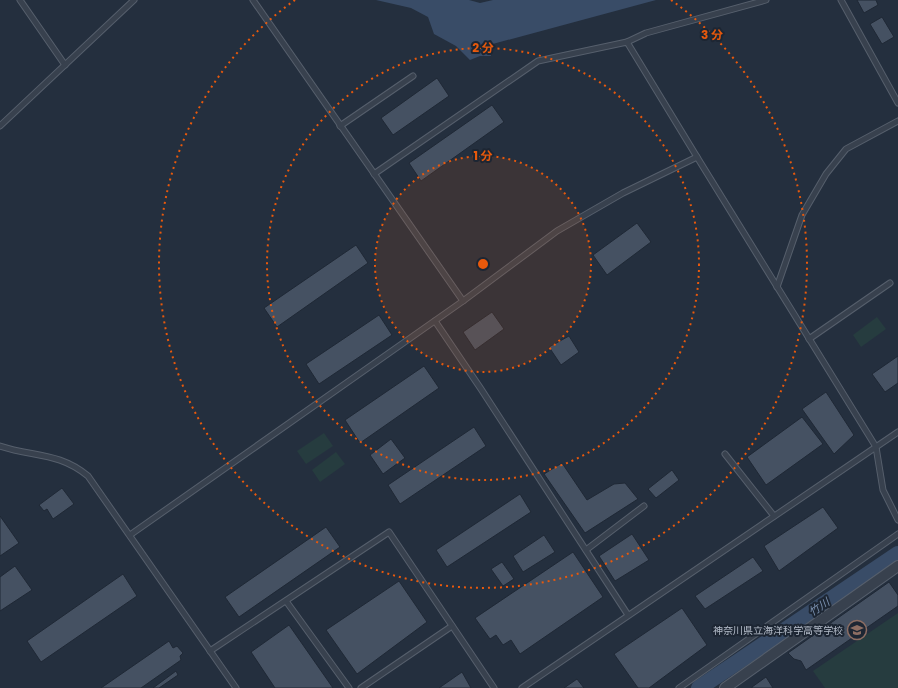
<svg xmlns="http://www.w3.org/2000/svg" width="898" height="688" viewBox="0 0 898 688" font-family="Poppins,'Noto Sans JP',sans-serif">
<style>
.green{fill:#263c3f}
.water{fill:#394c67}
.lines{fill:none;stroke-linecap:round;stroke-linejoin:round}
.river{stroke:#394c67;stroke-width:16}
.building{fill:#455162;stroke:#1f2835}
.lane-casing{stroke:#565f6c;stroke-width:7}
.street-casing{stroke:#565f6c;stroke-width:12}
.lane{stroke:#38414e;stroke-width:5}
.street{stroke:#38414e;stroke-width:10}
.ring{fill:none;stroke:#e8590c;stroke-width:2;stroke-dasharray:2 4}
.labels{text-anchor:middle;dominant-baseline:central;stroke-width:4;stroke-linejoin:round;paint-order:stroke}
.poi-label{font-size:10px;fill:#b4bcc9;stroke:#1d2633;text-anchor:end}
.water-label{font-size:11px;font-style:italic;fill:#7c92b1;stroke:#1d2633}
.centre{fill:#e8590c;stroke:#1d2633;stroke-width:2}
.ring-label{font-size:12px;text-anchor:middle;font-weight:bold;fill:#e8590c;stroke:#1d2633;stroke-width:4;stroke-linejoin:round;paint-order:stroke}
</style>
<rect width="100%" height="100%" fill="#242f3e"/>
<g class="green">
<polygon points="877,317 886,329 861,347 853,335"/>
<polygon points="324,433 333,446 306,464 297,451"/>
<polygon points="336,452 345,464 320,482 312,470"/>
<polygon points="898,613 898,688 825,688 813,671"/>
</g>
<polygon class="water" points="376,0 469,0 480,3 493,0 656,0 489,45 491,56 480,56 470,60 456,46 434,34 428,17 411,8"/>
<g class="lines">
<polyline class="river" points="699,688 898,554"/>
</g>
<g class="building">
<polygon points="857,0 876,0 878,5 864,13"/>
<polygon points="882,17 894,37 882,44 870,24"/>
<polygon points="437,78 449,96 393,135 381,118"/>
<polygon points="492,105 504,122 421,181 409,163"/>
<polygon points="637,223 651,242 607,275 593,255"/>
<polygon points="356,245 368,263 277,327 264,308"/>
<polygon points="492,312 504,329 475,350 463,332"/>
<polygon points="379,315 392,335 319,384 306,364"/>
<polygon points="569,336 579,352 561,365 549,347"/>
<polygon points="898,356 898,383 885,392 872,374"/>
<polygon points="424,366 439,388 360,443 345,420"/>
<polygon points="826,392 854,435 834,454 802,409"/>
<polygon points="802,417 823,444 766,485 747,457"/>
<polygon points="474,427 486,446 400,504 388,485"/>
<polygon points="391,439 405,458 383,474 370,455"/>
<polygon points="562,463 587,500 614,484 625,483 638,499 585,533 544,474"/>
<polygon points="672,470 679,480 656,498 648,489"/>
<polygon points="62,488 74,504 53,519 47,509 44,511 39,505"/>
<polygon points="520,494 531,512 447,567 436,550"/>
<polygon points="823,507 838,528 779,571 764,546"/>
<polygon points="0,516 19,543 0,556"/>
<polygon points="326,527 340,547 239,617 225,597"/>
<polygon points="632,534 649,560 615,581 599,556"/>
<polygon points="544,535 555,552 523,572 513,556"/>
<polygon points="573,552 603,597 520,654 511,640 503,645 496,635 490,639 475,618"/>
<polygon points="753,557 763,571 705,609 695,596"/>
<polygon points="502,562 514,579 503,586 491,569"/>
<polygon points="15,566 32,590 0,611 0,577"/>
<polygon points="123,574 137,596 41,662 27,641"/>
<polygon points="399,581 427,622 357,674 326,630"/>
<polygon points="889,582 898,595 898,606 806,670 801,661 794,659 788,653"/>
<polygon points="682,608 707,645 649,688 638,688 614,654"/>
<polygon points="289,625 333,688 275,688 251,652"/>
<polygon points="169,641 173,648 177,646 183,653 180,656 181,660 141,688 101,688"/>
<polygon points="176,671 178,675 159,688 153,688"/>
<polygon points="462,672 471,688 439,688"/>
<polygon points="766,677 773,688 752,688 752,687"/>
<polygon points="577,679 584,688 564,688"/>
</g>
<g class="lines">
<defs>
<g id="lane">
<polyline points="20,0 65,65"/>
<polyline points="253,0 463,301"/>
<polyline points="841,0 898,103"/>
<polyline points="627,42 646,33 766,0"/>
<polyline points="0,126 134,0"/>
<polyline points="340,126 413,76"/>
<polyline points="697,157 876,447 883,490 898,520"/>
<polyline points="777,287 802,215 826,174 846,149 898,121"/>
<polyline points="435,321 481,389 628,615"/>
<polyline points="809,339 890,283"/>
<path d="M 0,446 C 33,457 59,452 88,476 L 236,688"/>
<polyline points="725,454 774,516"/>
<polyline points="130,535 463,301 557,231 623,193 697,157 627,42 538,61 374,174"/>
<polyline points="586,550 644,506"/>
<polyline points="286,601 349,688"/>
<polyline points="210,651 389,532 494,688"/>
<polyline points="361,688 452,626"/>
<polyline points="522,688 898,432"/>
<polyline points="679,688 898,534"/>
</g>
<polyline id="street" points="725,688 898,566"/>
</defs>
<use href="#lane" class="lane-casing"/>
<use href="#street" class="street-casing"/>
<use href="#lane" class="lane"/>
<use href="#street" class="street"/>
</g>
<circle cx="483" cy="264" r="108" fill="#e8590c" fill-opacity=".12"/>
<g class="ring">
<circle cx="483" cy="264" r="108"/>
<circle cx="483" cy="264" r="216"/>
<path d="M671 0A324 324 0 1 1 295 0"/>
</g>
<defs>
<symbol id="school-ring" viewBox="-11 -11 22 22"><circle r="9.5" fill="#1d2633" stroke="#8d6e63" stroke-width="1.5"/><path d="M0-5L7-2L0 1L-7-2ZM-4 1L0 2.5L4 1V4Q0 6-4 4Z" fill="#8d6e63"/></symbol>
</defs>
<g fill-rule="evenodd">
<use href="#school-ring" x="846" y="619" width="22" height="22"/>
</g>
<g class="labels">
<g class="poi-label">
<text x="843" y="630">神奈川県立海洋科学高等学校</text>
</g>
<g class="water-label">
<text transform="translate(819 607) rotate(-34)">竹川</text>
</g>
</g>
<circle cx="483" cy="264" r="6" class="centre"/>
<g class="ring-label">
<text x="712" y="39">3 分</text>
<text x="483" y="52">2 分</text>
<text x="483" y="160">1 分</text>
</g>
</svg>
